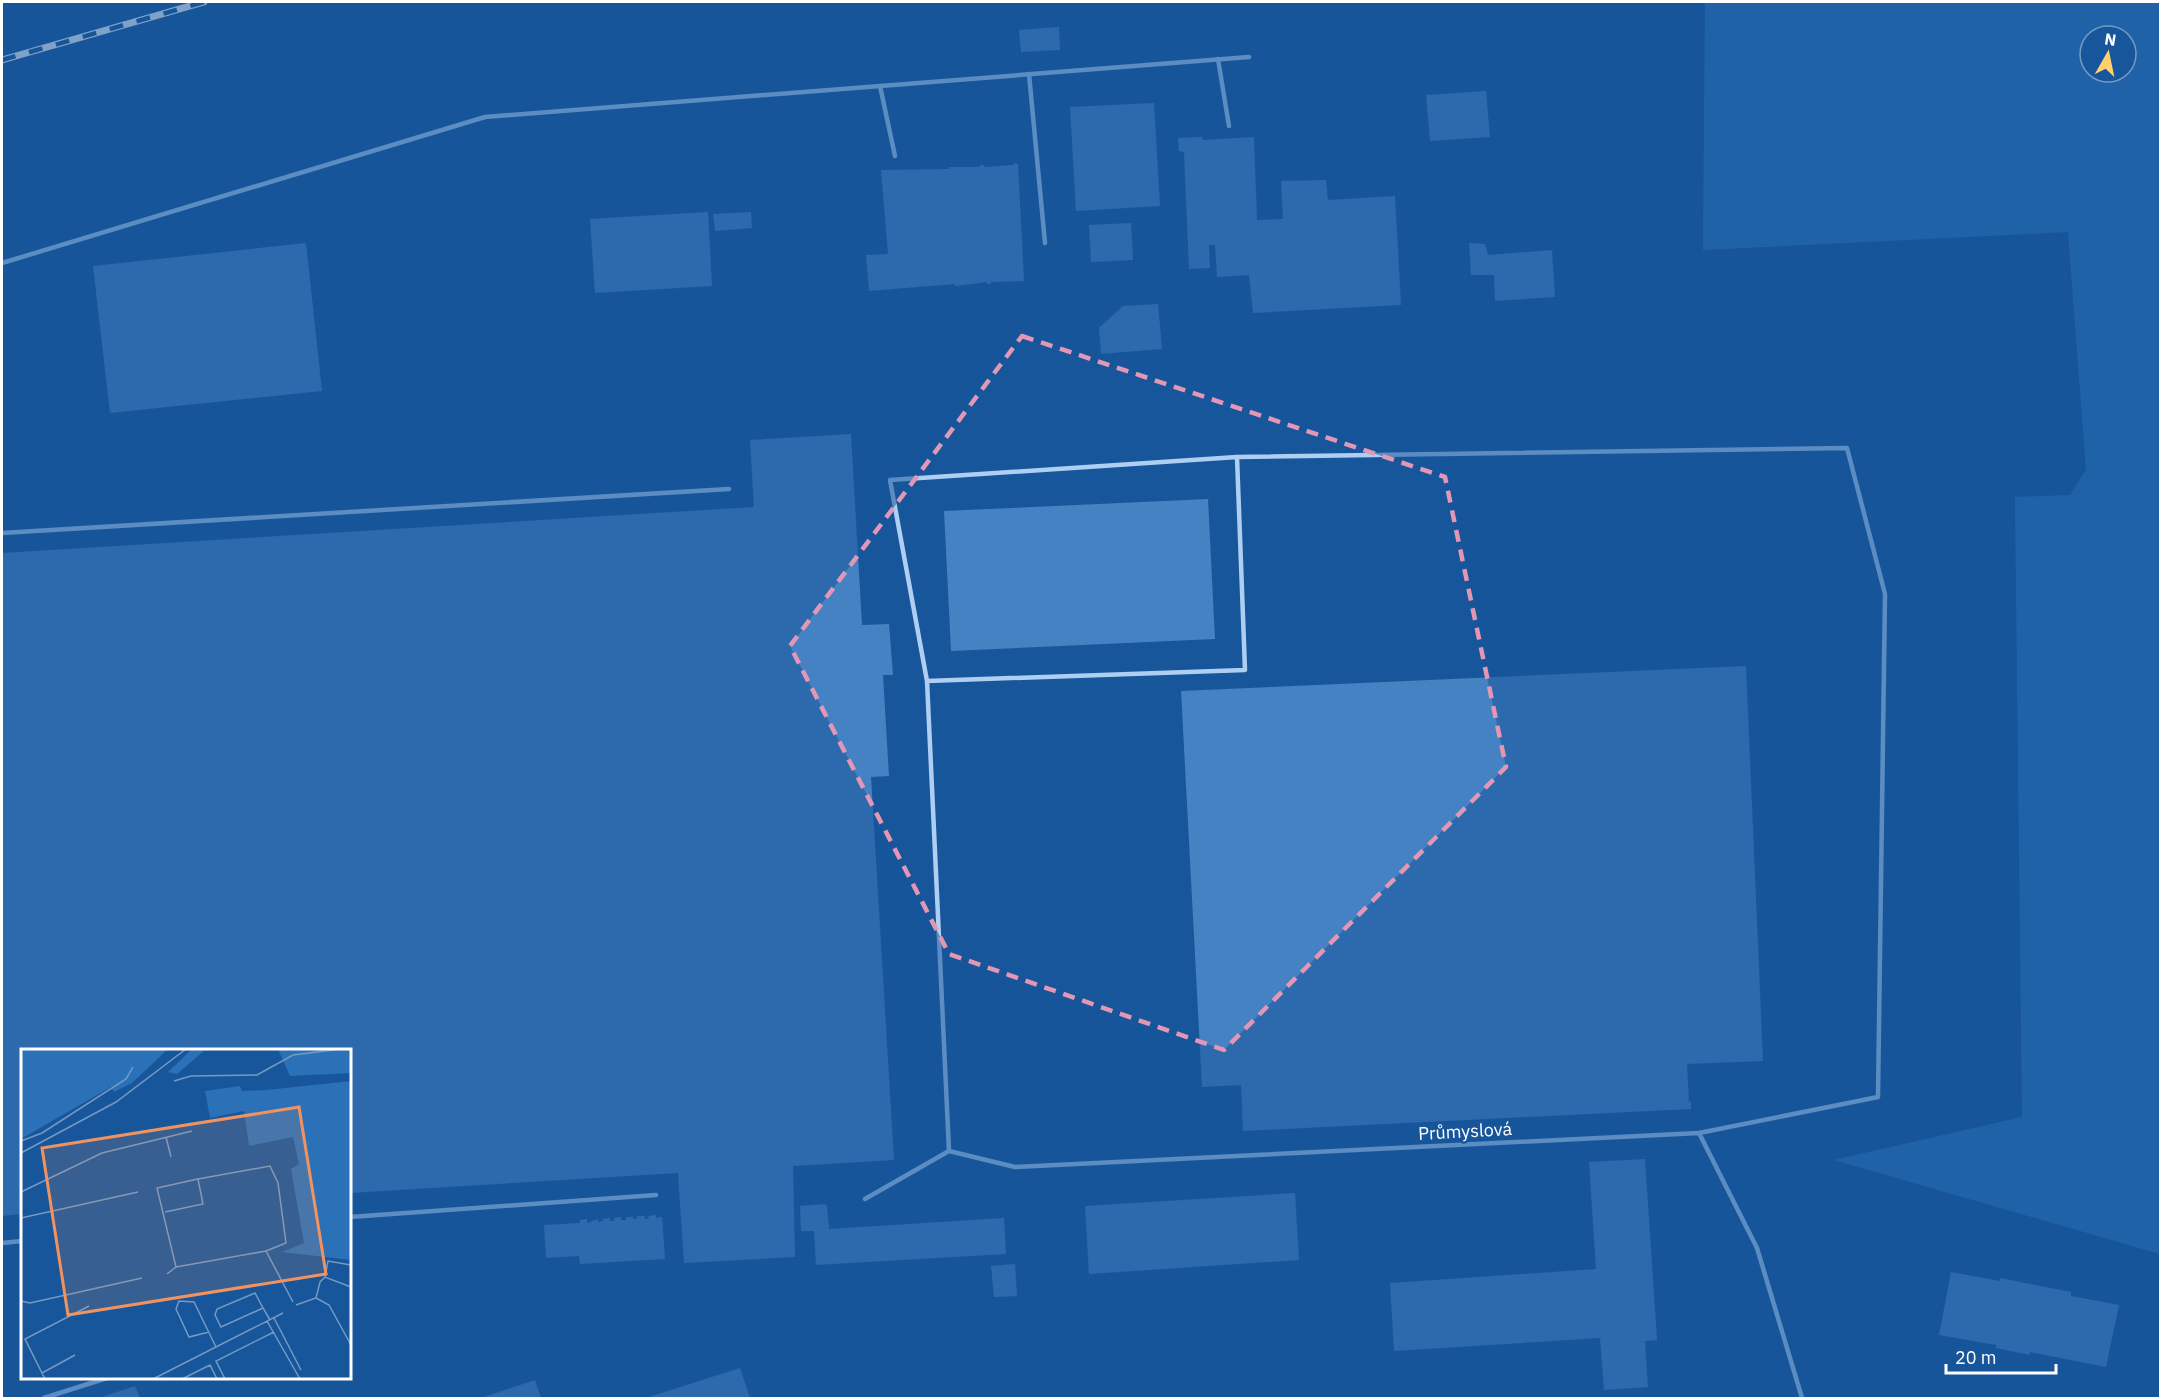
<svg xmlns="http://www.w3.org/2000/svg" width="2162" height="1400" viewBox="0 0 2162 1400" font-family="'IBM Plex Sans',sans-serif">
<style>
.green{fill:#2b71b8;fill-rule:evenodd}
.building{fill:#4582c3}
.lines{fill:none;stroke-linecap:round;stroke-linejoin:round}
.lane{stroke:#aecff2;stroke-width:4.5}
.rail-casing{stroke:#fff;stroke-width:7}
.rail{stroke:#18569b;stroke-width:4.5;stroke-dasharray:14;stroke-linecap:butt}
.marked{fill:none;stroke:#e497b5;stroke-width:4.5;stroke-dasharray:12 8;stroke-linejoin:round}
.labels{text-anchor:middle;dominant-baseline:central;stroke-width:5;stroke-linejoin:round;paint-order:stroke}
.street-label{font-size:18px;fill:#fff;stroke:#18569b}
.inset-road{fill:none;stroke:#749ac3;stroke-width:1.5}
.view{fill:#f09361;fill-opacity:0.15;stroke:#f09361;stroke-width:3}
.inset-edge{fill:none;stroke:#fff;stroke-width:3}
</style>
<rect width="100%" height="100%" fill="#18569b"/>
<path class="green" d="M 1705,2 L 2160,2 L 2160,1254 L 1834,1160 L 2022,1117 L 2015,497 L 2070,495 L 2086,469 L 2068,232 L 1703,250 ZM 2090,36 L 2126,36 L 2126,72 L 2090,72 Z"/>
<g class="building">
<polygon points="1059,27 1060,50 1021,52 1019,30"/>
<polygon points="1486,91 1490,137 1430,141 1426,95"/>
<polygon points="1154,103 1160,206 1076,211 1070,107"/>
<polygon points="1202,137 1203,140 1254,137 1257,220 1283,219 1281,181 1326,180 1328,200 1395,196 1401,305 1253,313 1249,275 1217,277 1215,245 1209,245 1210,268 1189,269 1184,152 1179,151 1178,138"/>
<polygon points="1014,163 1018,164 1024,281 991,282 991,284 987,284 987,282 955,286 955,284 869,291 866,255 888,254 881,170 949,169 949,167 980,167 980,165 985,165 984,167 1014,165"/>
<polygon points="708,212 712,286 595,293 590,219"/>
<polygon points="751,212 752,228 715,231 713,214"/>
<polygon points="1131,223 1133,260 1091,262 1089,225"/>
<polygon points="306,243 322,391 110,413 93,266"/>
<polygon points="1469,243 1485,244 1488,255 1552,250 1555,297 1495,301 1494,275 1471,275"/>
<polygon points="1158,304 1162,349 1101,354 1099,328 1123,306"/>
<polygon points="851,434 862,625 889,624 893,675 883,675 889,776 871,777 894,1160 793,1166 795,1257 684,1263 678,1173 350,1193 350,1050 22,1050 22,1214 2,1216 2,553 754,507 750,440"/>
<polygon points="1208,499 1215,639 951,651 944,511"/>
<polygon points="1746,666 1763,1061 1687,1064 1689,1102 1691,1102 1691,1109 1243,1131 1241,1085 1202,1087 1181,691"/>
<polygon points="1645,1159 1657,1340 1645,1341 1648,1387 1604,1390 1600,1338 1394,1351 1390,1283 1596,1269 1589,1162"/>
<polygon points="1295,1193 1299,1260 1089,1274 1085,1206"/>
<polygon points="825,1204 827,1206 829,1229 1004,1218 1006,1254 816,1265 814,1231 801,1231 800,1206"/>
<polygon points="656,1215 656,1218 662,1217 665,1259 580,1264 579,1256 546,1258 544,1225 580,1223 580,1220 587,1219 587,1223 598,1219 598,1222 603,1221 603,1219 610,1218 610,1221 614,1221 614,1218 621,1217 621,1220 626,1220 626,1217 633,1217 633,1219 637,1219 637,1216 644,1216 645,1219 649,1219 648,1216"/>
<polygon points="1015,1264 1017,1296 994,1297 991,1266"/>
<polygon points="1951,1272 2000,1281 2000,1278 2071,1292 2071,1296 2119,1305 2106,1367 2030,1352 2030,1355 1996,1348 1996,1345 1939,1335"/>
<polygon points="740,1368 750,1398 646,1398 671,1390"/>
<polygon points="535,1380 541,1398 481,1398"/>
<polygon points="135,1386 140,1398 99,1398"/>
</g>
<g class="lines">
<g class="lane">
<polyline points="1218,59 1229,126"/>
<polyline points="1029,74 1045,243"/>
<polyline points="880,86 895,156"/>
<polyline points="2,263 485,117 1249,57"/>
<polyline points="1237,457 1847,448 1885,594 1878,1097 1699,1133"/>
<polyline points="2,533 729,489"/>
<polyline points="949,1151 1015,1167 1699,1133 1757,1248 1802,1398"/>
<polyline points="865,1199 949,1151 927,681 890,480 1237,457 1245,670 927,681"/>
<polyline points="350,1217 656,1195"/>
<polyline points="2,1243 22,1241"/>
<polyline points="44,1398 107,1378"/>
</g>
<defs>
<polyline id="rail" points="2,60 204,2"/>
</defs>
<use href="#rail" class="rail-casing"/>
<use href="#rail" class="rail"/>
</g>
<path d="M0 0H2162V1400H0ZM 1022,336 L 1445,477 L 1506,767 L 1224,1050 L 949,954 L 790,646 Z" fill="#18569b" fill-opacity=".55" fill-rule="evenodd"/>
<path class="marked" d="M 1022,336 L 1445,477 L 1506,767 L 1224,1050 L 949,954 L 790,646 Z"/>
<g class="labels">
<g class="street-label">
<text transform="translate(1465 1131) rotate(-3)">Průmyslová</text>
</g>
</g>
<g transform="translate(21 1049)">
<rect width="330" height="330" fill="#18569b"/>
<path d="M 0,0 L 147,0 L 111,34 L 93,43 L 90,38 L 0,90 ZM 171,0 L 185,0 L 156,25 L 147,23 ZM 257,0 L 330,0 L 330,24 L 269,27 ZM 330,32 L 330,211 L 261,203 L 283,194 L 270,120 L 278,115 L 272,88 L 228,97 L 223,62 L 189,69 L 184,42 L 219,37 L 221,42 L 245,41 Z" fill="#2b71b8"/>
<path class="inset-road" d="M 153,32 L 170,27 L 236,26 L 272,6 L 320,0M 145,88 L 150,108M 0,92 L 21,84 L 105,30 L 112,18M 0,104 L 95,53 L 165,0M 177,130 L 249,117 L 257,134 L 265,194 L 245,202M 0,143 L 81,104 L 171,82M 144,163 L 182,155 L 177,130 L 136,139 L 155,218 L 146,225M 0,169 L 117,143M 155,218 L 245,202 L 272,253M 304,228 L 307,212 L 330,216M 295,249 L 308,256 L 330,296M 0,252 L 9,254 L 121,229M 275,256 L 295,249 L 299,233 L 304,228 L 330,238M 242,259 L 200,278 L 194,266 L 196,260 L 234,244 L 242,259 L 249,271M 253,269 L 280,321M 246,272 L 279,330M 188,283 L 168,288 L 155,260 L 158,252 L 173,253 L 195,298M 21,324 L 54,306M 24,330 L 4,290 L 68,257M 132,330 L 262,264M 161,330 L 189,316 L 196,330M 204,330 L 195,312 L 253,283"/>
<path class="view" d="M 278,58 L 305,225 L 47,266 L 21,99 Z"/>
<rect width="330" height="330" class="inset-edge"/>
</g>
<rect width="2162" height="1400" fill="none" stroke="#ffffff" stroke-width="6"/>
<g transform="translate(2108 54) rotate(9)"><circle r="28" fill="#18569b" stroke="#749ac3" stroke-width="1.5"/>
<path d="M0-4.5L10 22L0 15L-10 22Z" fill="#ffd06f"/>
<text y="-9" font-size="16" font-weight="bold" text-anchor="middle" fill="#ffffff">N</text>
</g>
<path d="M1946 1364v9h110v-9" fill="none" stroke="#ffffff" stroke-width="3"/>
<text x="1955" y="1364" font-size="18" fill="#ffffff" stroke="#18569b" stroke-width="4.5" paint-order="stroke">20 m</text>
</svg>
